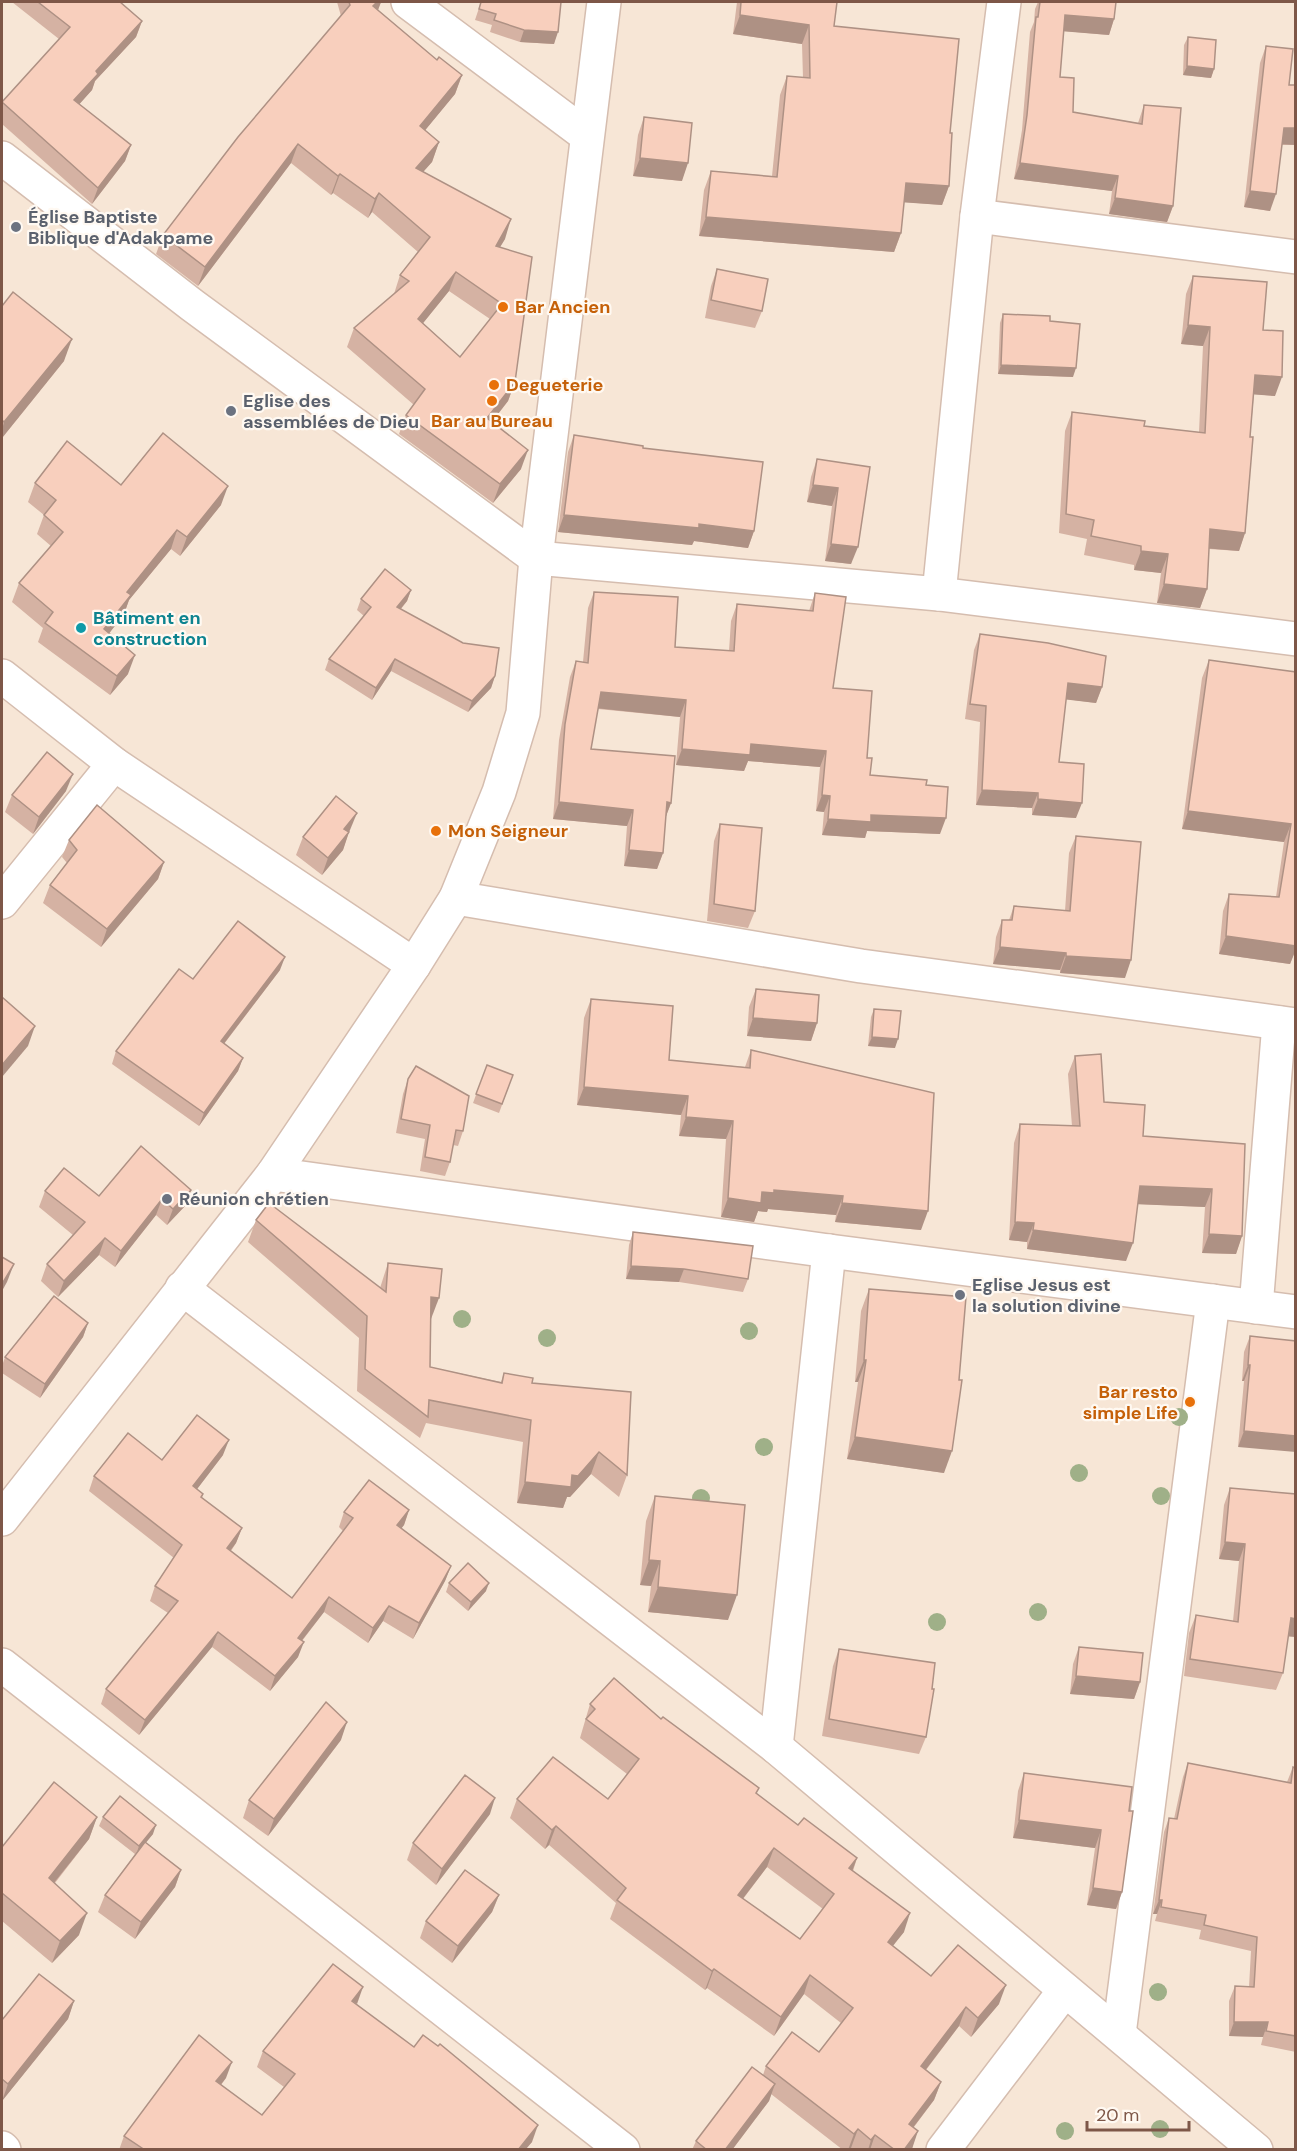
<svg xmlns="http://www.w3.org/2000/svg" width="1297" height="2151" viewBox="0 0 1297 2151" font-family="'DM Sans',sans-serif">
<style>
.residential{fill:#f7e6d6}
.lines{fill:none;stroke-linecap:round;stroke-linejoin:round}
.minor-casing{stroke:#d5bdaf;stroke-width:36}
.minor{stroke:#fff;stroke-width:33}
.tree{fill:#9fb088}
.wall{fill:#d5b2a3;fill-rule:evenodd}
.shaded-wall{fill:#ae9184}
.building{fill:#f8cfbd;stroke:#ae9184;stroke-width:1.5;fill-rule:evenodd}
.worship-dot{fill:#6b7280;stroke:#fff9f2;stroke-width:2}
.food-dot{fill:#e8710a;stroke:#fff9f2;stroke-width:2}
.culture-dot{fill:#0f9aa8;stroke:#fff9f2;stroke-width:2}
.labels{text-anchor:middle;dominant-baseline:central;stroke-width:4.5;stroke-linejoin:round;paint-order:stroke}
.worship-label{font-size:18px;font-weight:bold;fill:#5b616d;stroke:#fff9f2;text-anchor:start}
.food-label{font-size:18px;font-weight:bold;fill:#c56008;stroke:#fff9f2;text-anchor:start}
.culture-label{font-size:18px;font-weight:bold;fill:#0d838f;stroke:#fff9f2;text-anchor:start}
</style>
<rect width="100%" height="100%" fill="#fff4e9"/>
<rect class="residential" x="2" y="2" width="1293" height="2147"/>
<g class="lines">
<defs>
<g id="minor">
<polyline points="408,2 586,135"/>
<polyline points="2,158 192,305 536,558 939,594 1296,639"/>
<polyline points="977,216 1296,257"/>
<polyline points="939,594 977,216 1004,2"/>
<polyline points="2,676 114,764 414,965"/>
<polyline points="456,898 861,966 1296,1025"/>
<polyline points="2,902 114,764"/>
<polyline points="273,1174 829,1251 1296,1312"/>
<polyline points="182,1288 776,1747 1256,2150"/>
<polyline points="1256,1307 1279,1023"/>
<polyline points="2,1519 273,1174 414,965 456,898 499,792 523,713 536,558 604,2"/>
<polyline points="2,1665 623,2150"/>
<polyline points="776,1747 829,1251"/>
<polyline points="1119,2034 1213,1301"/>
<polyline points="2,2148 4,2150"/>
<polyline points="943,2150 1065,1990"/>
</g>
</defs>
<use href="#minor" class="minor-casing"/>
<use href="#minor" class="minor"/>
</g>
<g class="tree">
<circle cx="462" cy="1319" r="9"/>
<circle cx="749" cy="1331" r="9"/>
<circle cx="547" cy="1338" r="9"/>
<circle cx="1179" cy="1417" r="9"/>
<circle cx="764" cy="1447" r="9"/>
<circle cx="1079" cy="1473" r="9"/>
<circle cx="1161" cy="1496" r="9"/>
<circle cx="701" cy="1498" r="9"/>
<circle cx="1038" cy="1612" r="9"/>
<circle cx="937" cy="1622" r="9"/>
<circle cx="1158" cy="1992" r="9"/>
<circle cx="1160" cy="2129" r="9"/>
<circle cx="1065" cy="2131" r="9"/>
</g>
<g class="wall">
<polygon points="12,2 120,2 142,21 136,37 95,81 92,90 79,104 131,145 125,161 92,204 2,124 2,102 59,39"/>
<path d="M 337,2 L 381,2 L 378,10 L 437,60 L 462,75 L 455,94 L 425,130 L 439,142 L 432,162 L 423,171 L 505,239 L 500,247 L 515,382 L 508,401 L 492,422 L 521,469 L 493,503 L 399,434 L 406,415 L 414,405 L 347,347 L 354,328 L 394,294 L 400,275 L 418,252 L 372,212 L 368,218 L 333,193 L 331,195 L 291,163 L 198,286 L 156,254 L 163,235 L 341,16 ZM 449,291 L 490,319 L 460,357 L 423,323 Z"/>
<polygon points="481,2 561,2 554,44 520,42 490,32 492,25 475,20"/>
<polygon points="737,2 837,2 834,26 950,133 949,186 942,205 904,202 901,233 894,252 699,236 704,190 711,171 772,176 780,95 787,76 803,78 802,44 733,34"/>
<polygon points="1038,2 1116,2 1114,19 1109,35 1064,31 1060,77 1073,112 1138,123 1144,105 1173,206 1167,222 1109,214 1112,191 1014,179 1022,130 1030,32 1034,22 1035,9"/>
<polygon points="1188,37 1214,69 1211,78 1183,75 1184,45"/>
<polygon points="1266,46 1289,85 1296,85 1296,145 1282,145 1270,211 1244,207 1260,63"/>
<polygon points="644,117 682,181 633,176 638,135"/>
<polygon points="717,269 762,311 755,328 705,318 711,286"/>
<polygon points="1193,276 1263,330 1275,396 1254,394 1250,437 1245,533 1239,551 1209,549 1207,589 1200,608 1157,603 1161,573 1134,570 1134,565 1084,555 1087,539 1059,533 1065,431 1072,412 1144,426 1199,432 1203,346 1181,344 1186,294"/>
<polygon points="2,306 64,361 2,438"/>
<polygon points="1003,314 1050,321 1073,377 998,374 1000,323"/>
<polygon points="574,435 643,448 754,531 748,548 694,541 692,545 558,532 568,452"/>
<polygon points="817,459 870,467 851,564 825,561 832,506 807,502 811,477"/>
<polygon points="35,483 121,485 221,505 180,556 171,549 129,600 124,614 109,633 128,674 110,695 38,642 43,628 12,602 19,583 51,546 37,534 44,515 28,502"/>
<polygon points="411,590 407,601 401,609 495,676 491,688 468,712 391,671 372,700 325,670 329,659 364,616 357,610 361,599"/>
<polygon points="594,592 675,647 729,651 731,621 737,604 809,611 815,593 833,688 867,758 870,775 926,785 940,834 867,831 865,838 822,835 824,812 816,811 820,767 748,761 744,771 676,765 680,717 598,709 591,749 671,803 666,816 663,853 657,869 624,866 627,826 553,819 559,740 570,677 576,661 583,662 588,608"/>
<polygon points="980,634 1102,687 1096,703 1066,699 1059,762 1076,818 1032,815 1032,808 976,805 980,722 965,719 974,650"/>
<polygon points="1209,660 1296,672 1296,949 1290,964 1219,954 1223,911 1229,894 1276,897 1284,842 1182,829 1202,678"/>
<polygon points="66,791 33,834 5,812 12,795"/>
<polygon points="720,824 755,911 748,928 707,921 714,841"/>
<polygon points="350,830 349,832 343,850 322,875 296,855 303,837"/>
<polygon points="1076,836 1125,978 1060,973 1060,970 993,964 996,937 1002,920 1009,920 1014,906 1065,911 1069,853"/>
<polygon points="69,840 164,862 158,879 101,947 43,903 50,885 67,863 62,857"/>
<polygon points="280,970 224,1044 243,1058 238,1071 199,1126 112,1064 116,1051 193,979"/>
<polygon points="756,989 817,1023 811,1041 747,1036 749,1007"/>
<polygon points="591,999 669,1060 745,1067 751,1050 921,1230 835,1222 836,1215 768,1209 767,1212 758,1211 754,1222 721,1217 726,1139 679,1136 681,1115 577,1105 584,1018"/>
<polygon points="874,1009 895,1048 868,1046 871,1017"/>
<polygon points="1075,1056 1104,1102 1143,1136 1245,1144 1242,1236 1236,1254 1202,1253 1205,1207 1138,1204 1126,1261 1027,1249 1027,1242 1009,1240 1014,1143 1020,1124 1072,1126 1068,1074"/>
<polygon points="487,1065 513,1075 499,1113 473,1103"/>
<polygon points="408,1079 463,1131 458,1146 453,1145 450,1162 445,1176 420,1171 425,1139 396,1133 403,1094"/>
<polygon points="191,1190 185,1206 167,1225 156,1215 115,1267 99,1255 58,1297 41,1281 47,1264 73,1235 39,1207 45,1191 99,1196"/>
<polygon points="256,1220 380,1288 381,1285 388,1263 431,1319 430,1367 501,1382 504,1373 532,1383 627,1475 619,1497 591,1474 570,1497 567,1497 563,1508 517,1503 523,1442 426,1423 420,1438 357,1391 359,1338 248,1242"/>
<polygon points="633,1232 748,1279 743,1292 679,1282 626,1279 629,1245"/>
<polygon points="869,1289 944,1473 847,1459 858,1382 855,1382 861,1311"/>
<polygon points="88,1323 83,1337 40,1398 2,1373 2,1366 5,1357"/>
<polygon points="1250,1336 1296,1341 1238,1447 1244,1381 1242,1381 1244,1352"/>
<polygon points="223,1455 197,1489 203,1494 202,1498 242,1528 236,1543 231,1551 292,1598 343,1531 339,1527 344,1512 409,1510 404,1525 401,1528 451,1566 445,1581 413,1639 383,1621 368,1643 324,1612 302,1641 298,1657 270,1691 212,1647 139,1735 101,1704 106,1689 168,1613 150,1601 155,1586 174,1558 89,1491 94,1476 162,1460"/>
<polygon points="1230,1488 1296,1494 1296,1637 1288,1636 1283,1673 1276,1690 1184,1676 1189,1633 1196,1615 1233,1621 1239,1561 1219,1559 1224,1505"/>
<polygon points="655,1496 728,1620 648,1612 651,1586 640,1585 646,1521"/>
<polygon points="449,1583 486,1591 468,1611 446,1592"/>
<polygon points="1079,1647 1140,1682 1134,1699 1070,1694 1073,1664"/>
<polygon points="839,1649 926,1737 919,1754 822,1736 833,1666"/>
<path d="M 590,1704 L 661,1719 L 757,1794 L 798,1825 L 857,1858 L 853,1871 L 904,1932 L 892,1946 L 931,1976 L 999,2004 L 971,2037 L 959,2026 L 926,2070 L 941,2082 L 934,2100 L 914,2127 L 912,2150 L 853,2150 L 851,2148 L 849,2150 L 843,2150 L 771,2094 L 769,2101 L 732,2150 L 692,2150 L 696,2141 L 763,2075 L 766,2066 L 819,2052 L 841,2023 L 804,1994 L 774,2036 L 707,1988 L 705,1990 L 610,1919 L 616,1903 L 549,1845 L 545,1849 L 510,1818 L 517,1799 L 608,1799 L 627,1774 L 580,1738 ZM 767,1867 L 823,1909 L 800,1939 L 743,1899 Z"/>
<polygon points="341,1740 268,1836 243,1818 249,1800"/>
<polygon points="1188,1763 1287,1782 1293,1767 1296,1768 1296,2052 1261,2045 1263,2037 1229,2036 1229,2001 1235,1986 1249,1987 1251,1951 1199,1939 1201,1930 1155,1921 1157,1914 1153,1914 1164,1832 1169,1818 1174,1819 1183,1777"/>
<polygon points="1024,1773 1132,1787 1122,1892 1116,1909 1087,1905 1095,1848 1013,1838 1018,1791"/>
<polygon points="490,1814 436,1885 407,1860 413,1843"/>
<polygon points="97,1817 89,1839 55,1883 79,1935 52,1963 2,1921 2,1847"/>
<polygon points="103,1817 153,1834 145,1843 181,1870 175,1887 135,1939 98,1912 105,1895 135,1854 99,1826"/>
<polygon points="499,1895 492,1912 452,1963 420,1938 426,1921"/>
<polygon points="74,2001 68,2019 2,2101 2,2020"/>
<polygon points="356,2004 532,2142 525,2150 119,2150 124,2136 226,2078 221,2085 262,2115 284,2087 257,2067 263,2051"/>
</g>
<g class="shaded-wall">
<polygon points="377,2 381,2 376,15 373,6"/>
<polygon points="740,15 809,25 802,44 733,34"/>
<polygon points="1065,15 1114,19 1109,35 1060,31"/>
<polygon points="142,21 136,37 95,81 92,90 68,117 74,100 96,71"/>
<polygon points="524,30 558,32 554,44 520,42"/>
<polygon points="1187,66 1214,69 1211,78 1183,75"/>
<polygon points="462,75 455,94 413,145 420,126"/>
<polygon points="1284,128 1296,128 1296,145 1278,144"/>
<polygon points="439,142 432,162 410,187 416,168"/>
<polygon points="298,144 291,163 198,286 205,267"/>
<polygon points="131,145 125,161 92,204 98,188"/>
<polygon points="640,158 688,163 682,181 633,176"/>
<polygon points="1020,163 1118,176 1112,191 1014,179"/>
<polygon points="340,174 333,193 331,195 338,176"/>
<polygon points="906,183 949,186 942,205 899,202"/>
<polygon points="1250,191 1276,194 1270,211 1244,207"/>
<polygon points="379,193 372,212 368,218 375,199"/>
<polygon points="1115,198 1173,206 1167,222 1109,214"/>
<polygon points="706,217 901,233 894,252 699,236"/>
<polygon points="511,219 505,239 489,265 496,246"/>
<polygon points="456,272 449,291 411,338 418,319"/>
<polygon points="1188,325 1210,327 1203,346 1181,344"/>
<polygon points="72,339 64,361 2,438 2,430 4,422"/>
<polygon points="1001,365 1076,368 1073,377 998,374"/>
<polygon points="1255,375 1282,377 1275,396 1248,394"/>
<polygon points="515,382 508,401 480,437 487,418"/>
<polygon points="528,450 521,469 493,503 500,484"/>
<polygon points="813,485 838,488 832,506 807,502"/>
<polygon points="228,486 221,505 180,556 187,537"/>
<polygon points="564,515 699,524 754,531 748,548 694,541 692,545 558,532"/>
<polygon points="1210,529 1245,533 1239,551 1203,548"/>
<polygon points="177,530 171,549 129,600 124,614 98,648 104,629 127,592"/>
<polygon points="831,544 858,547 851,564 825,561"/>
<polygon points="1141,551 1168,554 1161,573 1134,570"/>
<polygon points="1164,584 1207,589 1200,608 1157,603"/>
<polygon points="411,590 407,601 393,618 397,607"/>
<polygon points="135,655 128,674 110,695 117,676"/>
<polygon points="395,659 391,671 372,700 376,688"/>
<polygon points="495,676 491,688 468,712 472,701"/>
<polygon points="1068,683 1102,687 1096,703 1062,699"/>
<polygon points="601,692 686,700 680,717 595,708"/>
<polygon points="751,744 826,751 820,767 748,761 744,771 676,765 682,749"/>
<polygon points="73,774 66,791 33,834 39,817"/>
<polygon points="982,790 1038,793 1032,808 976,805"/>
<polygon points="822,795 830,796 824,812 816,811"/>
<polygon points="1038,799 1082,803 1076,818 1032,815"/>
<polygon points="559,802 633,810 627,826 553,819"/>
<polygon points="667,802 671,803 665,819"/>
<polygon points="1188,811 1291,824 1284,842 1182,829"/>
<polygon points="357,813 350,830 338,846 344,829"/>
<polygon points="871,815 946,818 940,834 867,831 865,838 822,835 828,819"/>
<polygon points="349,832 343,850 322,875 328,858"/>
<polygon points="629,850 663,853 657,869 624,866"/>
<polygon points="164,862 158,879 101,947 107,929"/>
<polygon points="1226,936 1296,946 1296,949 1290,964 1219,954"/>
<polygon points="1000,947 1066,953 1060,970 993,964"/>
<polygon points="1066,956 1131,960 1125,978 1060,973"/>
<polygon points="285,957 280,970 216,1054 221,1041"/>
<polygon points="753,1018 817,1023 811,1041 747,1036"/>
<polygon points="35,1026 28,1046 2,1077 2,1065"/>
<polygon points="872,1037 898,1039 895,1048 868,1046"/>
<polygon points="243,1058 238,1071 199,1126 204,1113"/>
<polygon points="584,1087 688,1096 681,1115 577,1105"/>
<polygon points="686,1117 733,1121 726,1139 679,1136"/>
<polygon points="1140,1186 1212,1189 1205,1207 1133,1204"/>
<polygon points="191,1190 185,1206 167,1225 173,1209"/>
<polygon points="774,1190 843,1196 836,1215 768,1209 767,1212 758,1211 754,1222 721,1217 728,1198"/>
<polygon points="162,1199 156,1215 115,1267 121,1251"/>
<polygon points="842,1203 928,1211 921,1230 835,1222"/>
<polygon points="1015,1222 1034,1223 1027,1242 1009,1240"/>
<polygon points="1033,1230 1133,1243 1126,1261 1027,1249"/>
<polygon points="1209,1234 1242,1236 1236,1254 1202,1253"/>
<polygon points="105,1238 99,1255 58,1297 64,1281"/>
<polygon points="14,1264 7,1282 2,1291 2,1284"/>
<polygon points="631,1266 684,1269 679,1282 626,1279"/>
<polygon points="431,1297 439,1298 431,1319"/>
<polygon points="88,1323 83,1337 40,1398 45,1384"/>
<polygon points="864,1360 866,1360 858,1382 855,1382"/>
<polygon points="1248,1365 1250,1365 1244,1381 1242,1381"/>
<polygon points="1244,1431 1296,1436 1296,1452 1238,1447"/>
<polygon points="855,1437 952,1451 944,1473 847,1459"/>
<polygon points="229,1440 223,1455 188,1501 193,1486"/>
<polygon points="599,1452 591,1474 570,1497 567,1497 563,1508 517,1503 525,1482 572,1475"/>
<polygon points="409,1510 404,1525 392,1541 397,1525"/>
<polygon points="242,1528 236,1543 221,1563 227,1548"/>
<polygon points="1225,1542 1245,1544 1239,1561 1219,1559"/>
<polygon points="649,1560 660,1561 651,1586 640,1585"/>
<polygon points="451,1566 445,1581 413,1639 419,1623"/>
<polygon points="489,1583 486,1591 468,1611 471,1602"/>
<polygon points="658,1587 737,1595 728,1620 648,1612"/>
<polygon points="329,1597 324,1612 292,1653 298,1638"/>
<polygon points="389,1606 383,1621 368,1643 373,1628"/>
<polygon points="1291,1618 1296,1619 1296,1637 1284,1636"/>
<polygon points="218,1632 212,1647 139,1735 145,1720"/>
<polygon points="304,1642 298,1657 270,1691 275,1676"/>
<polygon points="1076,1676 1140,1682 1134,1699 1070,1694"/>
<polygon points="347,1722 341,1740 268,1836 274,1819"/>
<polygon points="495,1798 490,1814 436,1885 442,1869"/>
<polygon points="97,1817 89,1839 41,1899 49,1878"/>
<polygon points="1019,1820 1101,1830 1095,1848 1013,1838"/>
<polygon points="156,1825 153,1834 136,1855 139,1846"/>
<polygon points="556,1826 549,1845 545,1849 552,1830"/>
<polygon points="774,1848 767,1867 731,1914 738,1895"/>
<polygon points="857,1858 850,1877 849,1868"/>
<polygon points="181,1870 175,1887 135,1939 141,1922"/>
<polygon points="1093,1888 1122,1892 1116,1909 1087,1905"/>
<polygon points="499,1895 492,1912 452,1963 458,1946"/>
<polygon points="1159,1900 1162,1900 1157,1914 1153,1914"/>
<polygon points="87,1913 79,1935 52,1963 60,1941"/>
<polygon points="910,1913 904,1932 881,1961 888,1942"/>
<polygon points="714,1969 707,1988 705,1990 712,1971"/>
<polygon points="810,1975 804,1994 774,2036 781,2017"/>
<polygon points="1006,1985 999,2004 971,2037 978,2018"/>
<polygon points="363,1987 357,2004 352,2001"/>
<polygon points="74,2001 68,2019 2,2101 8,2084"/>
<polygon points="966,2007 959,2026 914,2085 921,2066"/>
<polygon points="1234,2022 1268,2022 1263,2037 1229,2036"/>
<polygon points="232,2062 226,2078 210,2098 216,2081"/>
<polygon points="941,2082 934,2100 902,2142 909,2124"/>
<polygon points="775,2084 769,2101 732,2150 725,2150"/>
<polygon points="538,2125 532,2142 525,2150 518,2150"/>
<polygon points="858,2129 851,2148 848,2150 854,2134"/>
<polygon points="918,2131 912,2149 904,2150"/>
<polygon points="875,2135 870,2150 868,2150 871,2140"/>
</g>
<g class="building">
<polygon points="38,2 120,2 142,21 96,71 98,74 74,100 131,145 98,188 2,102 70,27"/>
<path d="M 349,2 L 377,2 L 373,6 L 437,60 L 439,57 L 462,75 L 420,126 L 439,142 L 416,168 L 511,219 L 496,246 L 532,257 L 515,382 L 487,418 L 528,450 L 500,484 L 406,415 L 425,389 L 354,328 L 409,281 L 400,275 L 430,237 L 379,193 L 375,199 L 340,174 L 338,176 L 298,144 L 205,267 L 163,235 L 238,137 L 350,5 ZM 456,272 L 502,304 L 460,357 L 418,319 Z"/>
<polygon points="481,2 561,2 558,32 524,30 494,20 496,14 479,9"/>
<polygon points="741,2 837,2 834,26 959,39 950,133 952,133 949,186 906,183 901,233 706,217 711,171 777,177 787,76 810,78 809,25 740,15"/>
<polygon points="1040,2 1116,2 1114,19 1065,15 1060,77 1074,78 1073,112 1142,124 1144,105 1181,108 1173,206 1115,198 1118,176 1020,163 1027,115 1036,17 1038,17"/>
<polygon points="1188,37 1216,40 1214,69 1187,66"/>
<polygon points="1266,46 1293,49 1289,85 1296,85 1296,128 1284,128 1276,194 1250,191"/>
<polygon points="644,117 692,123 688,163 640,158"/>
<polygon points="717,269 768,279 762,311 711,300"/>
<polygon points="1193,276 1267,282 1263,330 1283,331 1282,377 1255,375 1250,437 1253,437 1245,533 1210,529 1207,589 1164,584 1168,554 1141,551 1141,546 1091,536 1094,520 1066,514 1072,412 1145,421 1144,426 1205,433 1210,327 1188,325"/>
<polygon points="13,292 72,339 4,422 2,420 2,306"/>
<polygon points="1003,314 1050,316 1050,321 1080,324 1076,368 1001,365"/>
<polygon points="163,433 228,486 187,537 177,530 127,592 131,595 104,629 135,655 117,676 45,623 53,612 19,583 63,532 44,515 56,500 35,483 67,441 121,485"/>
<polygon points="574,435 643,446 643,448 763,462 754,531 699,524 699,528 564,515"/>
<polygon points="817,459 870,467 858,547 831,544 838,488 813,485"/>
<polygon points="385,569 411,590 397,607 463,643 499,648 495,676 472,701 395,659 376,688 329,659 371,607 361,599"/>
<polygon points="594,592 678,597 675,647 734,651 737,604 813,611 815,593 846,597 833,688 872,691 867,758 872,758 870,775 927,780 926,785 948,787 946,818 871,815 871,822 828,819 830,796 822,795 826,751 751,744 750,755 682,749 686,700 601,692 591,749 675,756 671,803 667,802 663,853 629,850 633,810 559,802 565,724 576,661 588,663"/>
<polygon points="980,634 1048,643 1106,656 1102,687 1068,683 1059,762 1084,764 1082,803 1038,799 1038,793 982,790 986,706 970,704"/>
<polygon points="1209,660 1296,672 1296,946 1226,936 1229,894 1279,897 1291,824 1188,811"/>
<polygon points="47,752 73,774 39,817 12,795"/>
<polygon points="336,796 357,813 344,829 349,832 328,858 303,837"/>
<polygon points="97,805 164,862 107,929 50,885 77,850 69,840"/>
<polygon points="720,824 762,828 755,911 714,904"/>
<polygon points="1076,836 1141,842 1131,960 1066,956 1066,953 1000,947 1002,920 1012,920 1014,906 1070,911"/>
<polygon points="238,921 285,957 221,1041 243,1058 204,1113 116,1051 179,969 193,979"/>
<polygon points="756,989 819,995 817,1023 753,1018"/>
<polygon points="2,997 35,1026 2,1065"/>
<polygon points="591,999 673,1006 669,1060 750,1068 751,1050 934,1093 928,1211 842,1203 843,1196 774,1190 774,1193 762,1192 761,1203 728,1198 733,1121 686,1117 688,1096 584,1087"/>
<polygon points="874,1009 901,1011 898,1039 872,1037"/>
<polygon points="1101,1054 1104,1102 1145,1105 1143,1136 1245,1144 1242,1236 1209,1234 1212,1189 1140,1186 1133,1243 1033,1230 1034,1223 1015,1222 1020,1124 1080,1126 1075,1056"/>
<polygon points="487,1065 513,1075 502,1104 476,1094"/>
<polygon points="416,1066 469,1096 463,1131 456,1130 450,1162 425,1157 430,1125 401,1119 408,1079"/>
<polygon points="141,1146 191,1190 173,1209 162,1199 121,1251 105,1238 64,1281 47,1264 85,1222 45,1191 64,1168 99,1196"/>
<polygon points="269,1203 386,1292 388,1263 442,1269 439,1298 431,1297 430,1367 502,1383 504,1373 533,1378 532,1383 631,1392 627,1475 599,1452 578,1476 572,1475 571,1487 525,1482 531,1420 429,1400 428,1417 365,1369 367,1316 256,1220"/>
<polygon points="633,1232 753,1246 748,1279 684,1269 631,1266"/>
<polygon points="2,1257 14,1264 2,1284"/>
<polygon points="869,1289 966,1297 959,1380 962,1380 952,1451 855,1437 866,1360 864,1360"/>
<polygon points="54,1296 88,1323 45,1384 5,1357"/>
<polygon points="1250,1336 1296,1341 1296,1436 1244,1431 1250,1365 1248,1365"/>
<polygon points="197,1415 229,1440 193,1486 203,1494 201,1497 242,1528 227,1548 292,1598 353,1518 344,1512 369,1480 409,1510 397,1525 451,1566 419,1623 389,1606 373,1628 329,1597 298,1638 304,1642 275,1676 218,1632 145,1720 106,1689 178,1601 155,1586 182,1545 94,1476 128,1433 162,1460"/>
<polygon points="1230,1488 1296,1494 1296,1619 1291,1618 1283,1673 1190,1659 1196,1615 1238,1622 1245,1544 1225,1542"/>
<polygon points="655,1496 745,1505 737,1595 658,1587 660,1561 649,1560"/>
<polygon points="468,1563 489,1583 471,1602 449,1583"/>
<polygon points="1079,1647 1143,1653 1140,1682 1076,1676"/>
<polygon points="839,1649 935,1663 932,1689 934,1689 926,1737 829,1719"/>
<path d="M 614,1678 L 661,1719 L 663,1717 L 759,1788 L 756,1793 L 798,1825 L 804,1818 L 857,1858 L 849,1868 L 910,1913 L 888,1942 L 931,1976 L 958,1945 L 1006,1985 L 978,2018 L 966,2007 L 921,2066 L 941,2082 L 909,2124 L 918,2131 L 904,2150 L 895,2150 L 875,2135 L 871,2140 L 858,2129 L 854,2134 L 766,2066 L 792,2032 L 819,2052 L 853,2008 L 810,1975 L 781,2017 L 714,1969 L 712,1971 L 617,1900 L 626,1888 L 556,1826 L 552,1830 L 517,1799 L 553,1757 L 608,1799 L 639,1759 L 586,1719 L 595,1709 L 590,1704 ZM 774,1848 L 834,1894 L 800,1939 L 738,1895 Z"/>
<polygon points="326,1702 347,1722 274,1819 249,1800"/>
<polygon points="1188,1763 1291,1783 1293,1767 1296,1768 1296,2036 1266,2031 1268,2022 1234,2022 1235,1986 1254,1987 1257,1937 1204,1925 1206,1915 1161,1907 1162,1900 1159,1900 1169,1818 1177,1819"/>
<polygon points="1024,1773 1132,1787 1129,1811 1133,1811 1122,1892 1093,1888 1101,1830 1019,1820"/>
<polygon points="465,1775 495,1798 442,1869 413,1843"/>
<polygon points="54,1782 97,1817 49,1878 87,1913 60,1941 2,1893 2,1847"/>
<polygon points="120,1796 156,1825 139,1846 103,1817"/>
<polygon points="145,1842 181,1870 141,1922 105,1895"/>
<polygon points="465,1870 499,1895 458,1946 426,1921"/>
<polygon points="333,1964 363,1987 352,2001 414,2047 423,2035 438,2046 440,2044 538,2125 518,2150 145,2150 124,2136 199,2035 232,2062 216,2081 262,2115 295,2074 263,2051"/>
<polygon points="39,1974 74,2001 8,2084 2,2079 2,2020"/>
<polygon points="752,2067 775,2084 725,2150 707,2150 696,2141"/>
</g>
<g class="worship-dot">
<circle cx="16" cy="227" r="6"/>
<circle cx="231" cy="411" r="6"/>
<circle cx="167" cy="1199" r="6"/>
<circle cx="960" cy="1295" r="6"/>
</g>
<g class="food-dot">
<circle cx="503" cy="307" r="6"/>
<circle cx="494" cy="385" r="6"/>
<circle cx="492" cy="401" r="6"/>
<circle cx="436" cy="831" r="6"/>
<circle cx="1190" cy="1402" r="6"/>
</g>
<circle class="culture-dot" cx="81" cy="628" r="6"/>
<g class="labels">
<g class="worship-label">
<text x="28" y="217">Église Baptiste<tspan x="28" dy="21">Biblique d'Adakpame</tspan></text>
<text x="243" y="401">Eglise des<tspan x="243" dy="21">assemblées de Dieu</tspan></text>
<text x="179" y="1199">Réunion chrétien</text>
<text x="972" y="1285">Eglise Jesus est<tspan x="972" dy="21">la solution divine</tspan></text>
</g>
<g class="food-label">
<text x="515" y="307">Bar Ancien</text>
<text x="506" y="385">Degueterie</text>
<text x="492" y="421" text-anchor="middle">Bar au Bureau</text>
<text x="448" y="831">Mon Seigneur</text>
<text x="1178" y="1392" text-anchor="end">Bar resto<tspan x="1178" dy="21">simple Life</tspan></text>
</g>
<g class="culture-label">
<text x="93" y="618">Bâtiment en<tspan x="93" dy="21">construction</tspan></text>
</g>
</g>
<rect width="1297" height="2151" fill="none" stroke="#7e5748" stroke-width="6"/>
<path d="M1087 2121v9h102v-9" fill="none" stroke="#7e5748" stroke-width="3"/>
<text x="1096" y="2121" font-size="18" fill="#7e5748" stroke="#fff9f2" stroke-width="4.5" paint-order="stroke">20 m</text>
</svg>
